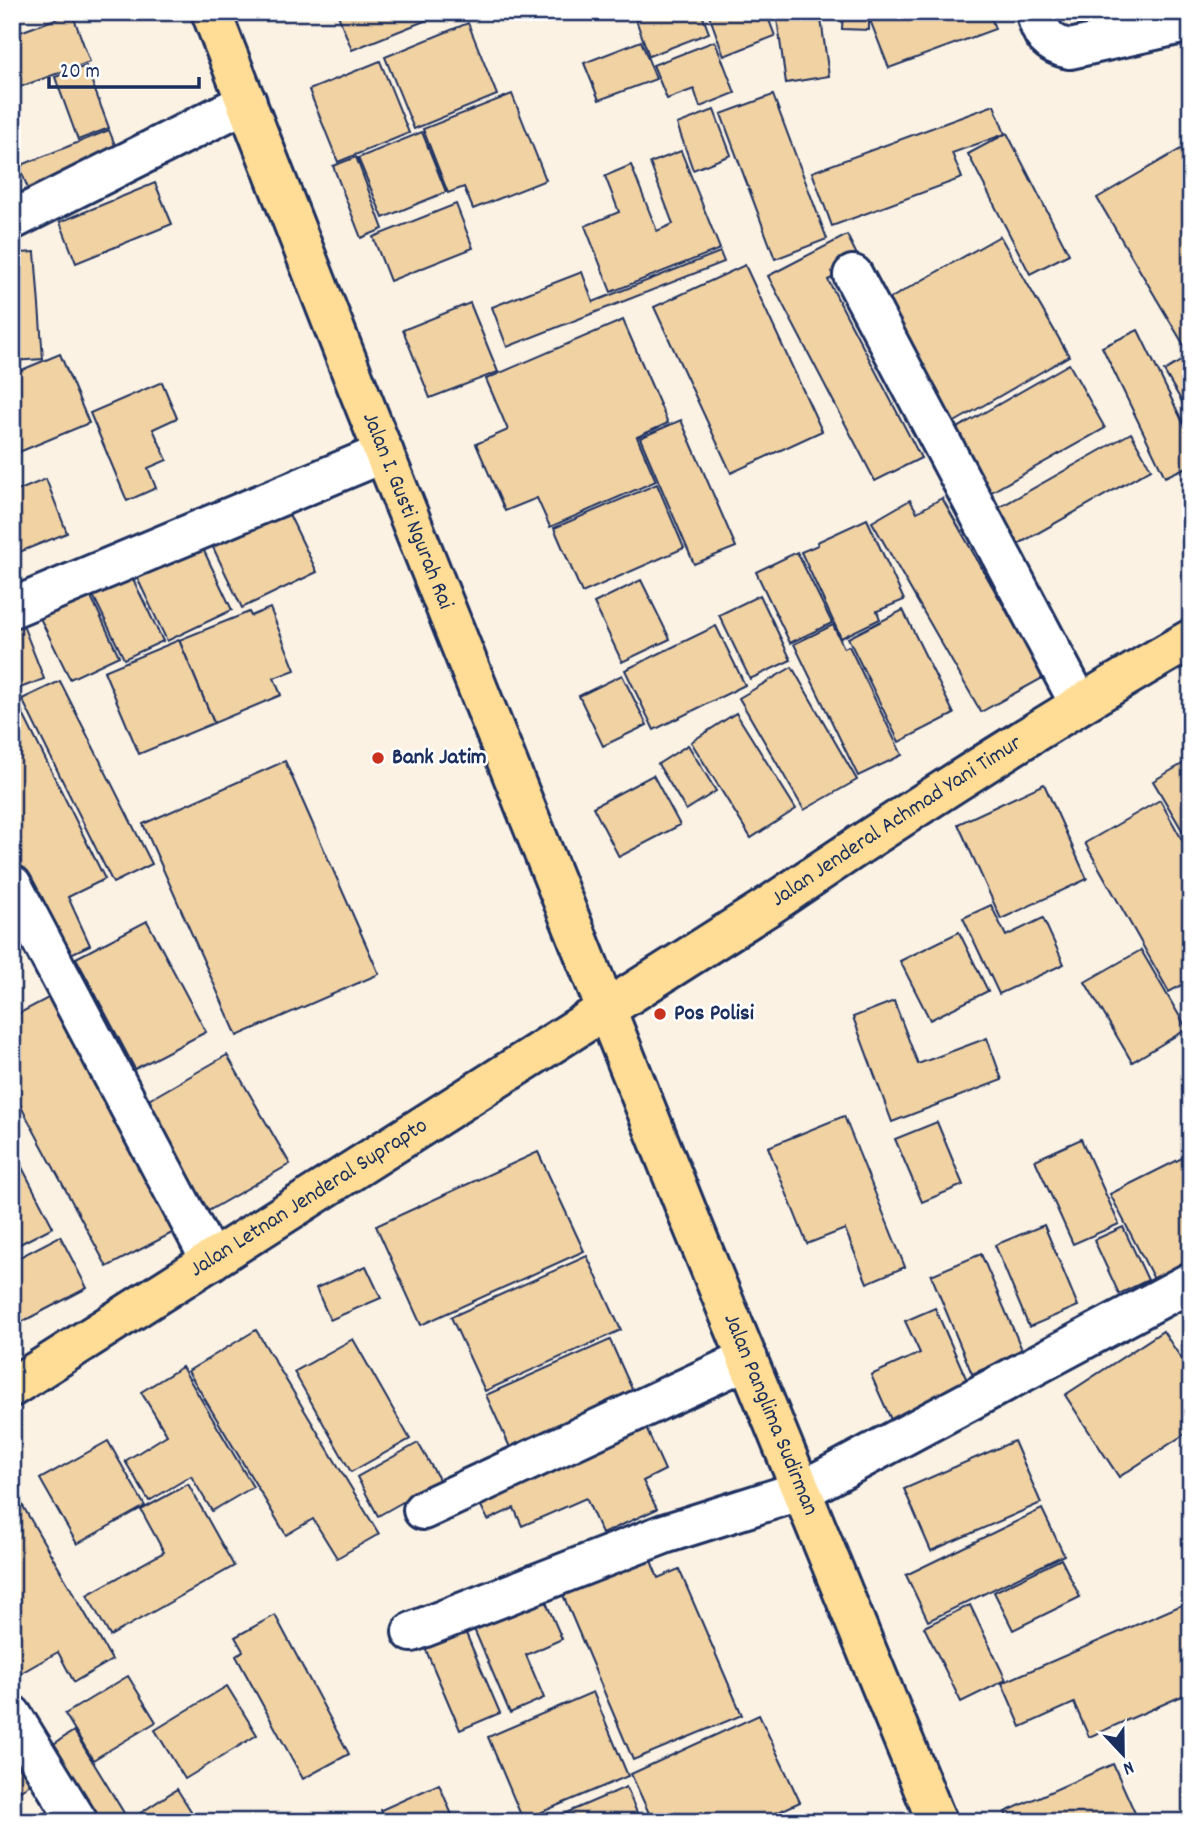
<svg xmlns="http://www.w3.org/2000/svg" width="1203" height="1834" viewBox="0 0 1203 1834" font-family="Dekko,sans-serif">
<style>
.building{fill:#f1d2a3;stroke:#1b2f5e;stroke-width:2}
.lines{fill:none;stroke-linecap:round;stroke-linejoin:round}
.minor-casing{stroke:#1b2f5e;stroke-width:44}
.major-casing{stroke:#1b2f5e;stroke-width:44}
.highway-casing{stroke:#1b2f5e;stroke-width:44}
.minor{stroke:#fff;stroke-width:38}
.major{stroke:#ffdd96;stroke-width:38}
.highway{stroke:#ffdd96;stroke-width:38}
.poi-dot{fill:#c8321e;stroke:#fff;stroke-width:2.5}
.labels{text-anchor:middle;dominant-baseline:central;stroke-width:5;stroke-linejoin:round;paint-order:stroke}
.street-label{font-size:23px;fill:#1b2f5e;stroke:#fff}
.poi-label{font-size:23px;font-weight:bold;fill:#1b2f5e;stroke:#fff;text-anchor:start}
</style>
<rect width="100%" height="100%" fill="#fbf2e3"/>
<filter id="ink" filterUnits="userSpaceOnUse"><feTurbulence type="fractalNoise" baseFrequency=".0143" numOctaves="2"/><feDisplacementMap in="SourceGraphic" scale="14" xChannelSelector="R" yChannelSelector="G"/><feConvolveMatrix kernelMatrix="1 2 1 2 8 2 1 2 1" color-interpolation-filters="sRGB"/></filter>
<g filter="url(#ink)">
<g class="building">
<polygon points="345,12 447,12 352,50 338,15"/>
<polygon points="648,12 701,12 709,33 649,56 635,17"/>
<polygon points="708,12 766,12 775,36 724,56"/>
<polygon points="776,12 820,12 829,76 786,83"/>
<polygon points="843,12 869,12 869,30 842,29"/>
<polygon points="891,12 989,12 995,29 889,68 870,20"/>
<polygon points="72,13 90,62 14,89 12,35"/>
<polygon points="468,23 497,95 414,129 385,57"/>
<polygon points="641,41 656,79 599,100 584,63"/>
<polygon points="715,41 735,93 700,107 694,89 667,99 653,65"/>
<polygon points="380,61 409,133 338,162 309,90"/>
<polygon points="86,66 109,128 78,140 55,77"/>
<polygon points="512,94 546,180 473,209 464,187 448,193 423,129"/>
<polygon points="773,95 827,239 775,259 721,114"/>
<polygon points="994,105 1005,134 952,153 962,178 832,226 812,172"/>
<polygon points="714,110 731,155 693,170 677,124"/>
<polygon points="109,130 121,160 31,196 19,166"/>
<polygon points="422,132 446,192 383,218 358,158"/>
<polygon points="1007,133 1069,254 1030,274 968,154"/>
<polygon points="1191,143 1191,350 1188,352 1097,198"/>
<polygon points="681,151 720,249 611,292 585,226 619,212 605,176 631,165 657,231 673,224 650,163"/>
<polygon points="356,157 383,229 361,238 333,166"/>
<polygon points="155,183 172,224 76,263 60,222"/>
<polygon points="456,204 473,248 390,281 373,237"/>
<polygon points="847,235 861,263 828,280 921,458 875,481 768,276"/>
<polygon points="1000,236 1069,356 946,427 877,306"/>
<polygon points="20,245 21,253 35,252 43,359 12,361 12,246"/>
<polygon points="720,252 724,262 507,347 492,307 582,272 593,302"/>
<polygon points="745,265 822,431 731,473 654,307"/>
<polygon points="470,303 498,372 430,398 403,330"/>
<polygon points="623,320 668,423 637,437 656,481 550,527 537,498 505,511 476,444 508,430 486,379"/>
<polygon points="1138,330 1191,439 1191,465 1165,477 1102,347"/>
<polygon points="60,354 89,423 12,455 12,374"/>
<polygon points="1191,355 1191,417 1164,371"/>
<polygon points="1069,364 1105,428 986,495 950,432"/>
<polygon points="162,382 177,418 153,429 167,460 148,468 156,488 127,501 90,413"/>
<polygon points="681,420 736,547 694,564 640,438"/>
<polygon points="1131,433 1151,469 1008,550 988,514"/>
<polygon points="46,479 67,533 12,555 12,486 15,492"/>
<polygon points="657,484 684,548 582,593 554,528"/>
<polygon points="942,498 1044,677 981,712 872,522 910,500 917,512"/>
<polygon points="284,504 317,572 242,608 209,539"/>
<polygon points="867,519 904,600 877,611 880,619 841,638 801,552 818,545 817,542"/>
<polygon points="196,534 232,610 167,641 131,565"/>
<polygon points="797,552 832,623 790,643 756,572"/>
<polygon points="127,567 163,641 124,659 88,585"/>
<polygon points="641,580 670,639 622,662 594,603"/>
<polygon points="87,588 119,656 70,679 37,612"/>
<polygon points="760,595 791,660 750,679 719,615"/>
<polygon points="270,608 295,670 274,678 281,695 214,723 179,640 249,612 251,616"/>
<polygon points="903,610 954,714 899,742 848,638"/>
<polygon points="19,615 44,679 12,691 12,618"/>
<polygon points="833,625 844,648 849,646 902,755 858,776 794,644"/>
<polygon points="716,626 745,685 654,730 625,670"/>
<polygon points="179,640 214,723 139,754 104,671"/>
<polygon points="792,667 857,780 804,810 739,698"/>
<polygon points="622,675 647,725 603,746 579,696"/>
<polygon points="60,681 152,864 113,883 22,699"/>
<polygon points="17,702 105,879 68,897 90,945 58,960 12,864 12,705"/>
<polygon points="736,713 796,809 751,838 691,742"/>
<polygon points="688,745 716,791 686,810 658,764"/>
<polygon points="1191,759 1191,845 1153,781"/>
<polygon points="285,761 379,974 237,1036 143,824"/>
<polygon points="653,775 680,825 619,857 593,807"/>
<polygon points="1044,784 1087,879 1001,919 958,824"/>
<polygon points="1160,800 1191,856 1191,980 1169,992 1085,843"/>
<polygon points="991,905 1006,936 1043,918 1064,964 999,994 963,918"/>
<polygon points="147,921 206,1032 135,1069 76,958"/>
<polygon points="959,932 988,991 930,1020 900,961"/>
<polygon points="1141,950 1187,1029 1132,1062 1085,982"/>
<polygon points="50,997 174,1232 107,1267 12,1090 12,1017"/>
<polygon points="894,1001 918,1064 987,1038 1002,1080 892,1122 853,1017"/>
<polygon points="227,1055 290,1164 196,1218 133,1109"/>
<polygon points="844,1116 905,1267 867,1283 845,1229 807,1244 768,1147"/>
<polygon points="937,1122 963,1185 922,1202 895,1139"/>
<polygon points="1081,1139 1119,1224 1073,1244 1035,1160"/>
<polygon points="12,1148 53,1227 12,1248"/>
<polygon points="538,1152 584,1251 421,1325 376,1226"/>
<polygon points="1186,1156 1191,1165 1191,1270 1158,1287 1110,1194"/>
<polygon points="1044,1225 1078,1306 1029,1327 995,1245"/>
<polygon points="1123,1227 1148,1280 1119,1294 1094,1240"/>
<polygon points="60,1236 87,1288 12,1327 12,1261"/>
<polygon points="981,1254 1023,1352 972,1374 931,1275"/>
<polygon points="587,1256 621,1330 485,1391 451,1317"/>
<polygon points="366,1266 381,1298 330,1320 316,1288"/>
<polygon points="935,1308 974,1396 896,1431 871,1375 920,1353 905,1321"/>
<polygon points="256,1330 379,1534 337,1558 313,1519 286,1535 188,1371"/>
<polygon points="1163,1331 1191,1373 1191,1430 1119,1477 1065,1395"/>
<polygon points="353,1339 410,1439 351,1472 294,1372"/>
<polygon points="610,1340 636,1398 513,1454 486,1395"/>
<polygon points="182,1367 253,1487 212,1511 191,1476 149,1501 125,1461 167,1435 141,1392"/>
<polygon points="641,1417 665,1470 643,1481 657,1509 602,1534 586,1498 522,1526 514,1508 488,1520 474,1492"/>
<polygon points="108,1441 145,1506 77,1544 40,1479"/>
<polygon points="1014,1441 1041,1503 931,1551 904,1489"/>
<polygon points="418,1443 440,1481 378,1516 357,1477"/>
<polygon points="188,1484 234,1566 110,1636 87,1595 164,1552 141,1510"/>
<polygon points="13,1489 112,1660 74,1682 58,1652 12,1678"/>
<polygon points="1042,1509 1064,1555 928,1621 906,1575"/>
<polygon points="647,1551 658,1578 679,1569 742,1715 633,1760 560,1588"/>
<polygon points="1061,1559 1080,1597 1013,1630 994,1592"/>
<polygon points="542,1593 562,1639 526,1655 544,1698 510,1713 471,1622"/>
<polygon points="1191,1601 1191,1692 1089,1737 1074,1703 1021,1727 1002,1683"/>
<polygon points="970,1605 1006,1680 961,1702 924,1627"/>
<polygon points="275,1615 349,1754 303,1779 236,1656 243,1651 235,1637"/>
<polygon points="462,1624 500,1713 460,1730 422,1641"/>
<polygon points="128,1676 156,1722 93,1760 65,1714"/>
<polygon points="227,1686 257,1735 185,1779 155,1730"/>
<polygon points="593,1692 628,1776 523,1820 488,1737"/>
<polygon points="759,1715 800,1802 757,1822 707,1822 702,1812 682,1822 653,1822 631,1774"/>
<polygon points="74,1731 124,1813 109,1822 95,1822 49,1747"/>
<polygon points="12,1744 42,1777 12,1795"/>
<polygon points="1113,1764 1139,1822 1009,1822 1005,1812"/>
<polygon points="439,1784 455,1822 386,1822 381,1810"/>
<polygon points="626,1787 641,1822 545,1822"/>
<polygon points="177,1789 198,1822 145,1822 139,1814"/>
<polygon points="375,1814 379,1822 358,1822"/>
</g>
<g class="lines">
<defs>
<g id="minor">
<path d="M 1036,12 C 1040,34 1048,45 1070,49 L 1191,22"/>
<polyline points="12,220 247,102"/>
<polyline points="853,275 1079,703"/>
<polyline points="12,608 384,453"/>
<polyline points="12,885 211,1261"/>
<polyline points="423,1510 748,1359"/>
<polyline points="412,1632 664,1534 803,1490 1191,1282"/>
<polyline points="12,1715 78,1822"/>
</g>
<g id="major">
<path id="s1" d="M 12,1387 L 767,907 C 905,813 1046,722 1191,639"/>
</g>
<g id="highway">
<path id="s2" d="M 211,12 L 353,376 L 688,1214 L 937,1822"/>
</g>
</defs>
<use href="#minor" class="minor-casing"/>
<use href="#major" class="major-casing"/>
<use href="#highway" class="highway-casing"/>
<use href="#minor" class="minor"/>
<use href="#major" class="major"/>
<use href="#highway" class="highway"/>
</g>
</g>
<g class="poi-dot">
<circle cx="378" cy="758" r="7"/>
<circle cx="660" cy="1014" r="7"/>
</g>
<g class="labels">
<g class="street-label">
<text stroke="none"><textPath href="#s2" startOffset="536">Jalan I. Gusti Ngurah Rai</textPath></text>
<text stroke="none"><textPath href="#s1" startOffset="1050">Jalan Jenderal Achmad Yani Timur</textPath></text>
<text stroke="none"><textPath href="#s1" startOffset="352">Jalan Letnan Jenderal Suprapto</textPath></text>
<text stroke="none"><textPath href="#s2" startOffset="1510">Jalan Panglima Sudirman</textPath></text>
</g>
<g class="poi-label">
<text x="392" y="758">Bank Jatim</text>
<text x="674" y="1014">Pos Polisi</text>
</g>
</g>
<rect width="1203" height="1834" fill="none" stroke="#fff" stroke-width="42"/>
<rect x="21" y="21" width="1161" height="1792" fill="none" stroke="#1b2f5e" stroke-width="2.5" filter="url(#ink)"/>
<g transform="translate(1123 1754) rotate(158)" stroke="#ffffff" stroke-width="5" paint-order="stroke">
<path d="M0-5L12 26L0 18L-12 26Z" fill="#1b2f5e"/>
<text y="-10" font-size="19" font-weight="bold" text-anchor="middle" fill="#1b2f5e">N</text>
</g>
<path d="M49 77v10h150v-10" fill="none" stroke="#1b2f5e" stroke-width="3.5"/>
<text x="60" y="77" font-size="21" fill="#1b2f5e" stroke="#ffffff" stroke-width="5" paint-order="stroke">20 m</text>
</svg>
